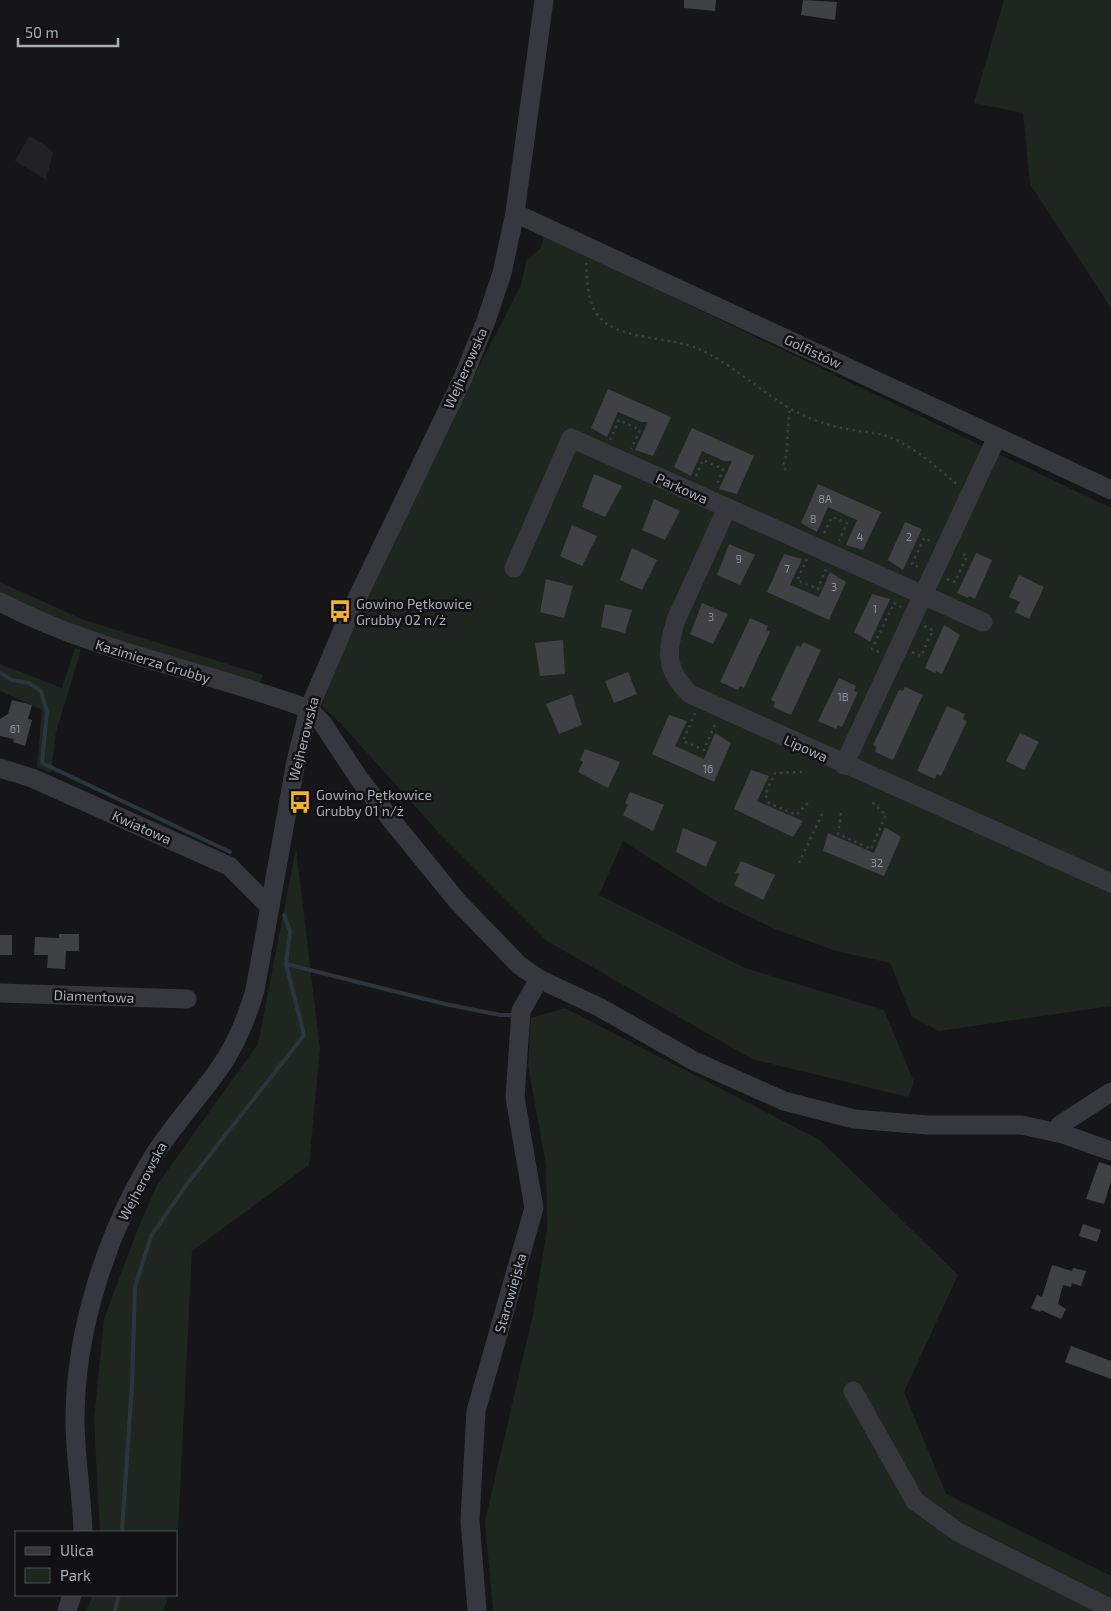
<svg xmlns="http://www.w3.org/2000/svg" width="1111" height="1611" viewBox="0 0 1111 1611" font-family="'Exo 2',sans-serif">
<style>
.built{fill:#222225}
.green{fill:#1e261f}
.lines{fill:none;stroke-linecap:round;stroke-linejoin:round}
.stream{stroke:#2c353c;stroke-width:4}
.building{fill:#404145}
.path{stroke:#3d3f44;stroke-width:2.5;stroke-dasharray:2.5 4;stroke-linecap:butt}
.minor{stroke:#37383d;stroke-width:19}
.labels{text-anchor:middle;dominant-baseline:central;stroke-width:5;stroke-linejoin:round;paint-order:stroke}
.number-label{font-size:11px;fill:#8e929b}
.street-label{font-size:14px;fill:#a8adb8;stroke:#111113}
.poi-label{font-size:14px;fill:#a8adb8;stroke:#111113;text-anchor:start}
</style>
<rect width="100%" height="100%" fill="#161618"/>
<polygon class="built" points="29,136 45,145 53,153 46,180 15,161"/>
<g class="green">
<polygon points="1004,0 1111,0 1111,308 1030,184 1023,113 974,103"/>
<polygon points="544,235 1111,508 1111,1006 939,1031 912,1017 890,963 836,951 775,929 716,901 623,841 599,895 745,968 884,1010 914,1082 908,1097 752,1059 547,941 440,834 343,726 322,706 338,662 384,561 468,388 521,285 526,261 541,248"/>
<polygon points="0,582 84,620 263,675 258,686 163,659 0,596"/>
<polygon points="75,648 81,650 56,732 51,773 37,767 42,710 0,691 0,664 62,688"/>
<polygon points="296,848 320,1049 309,1165 192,1251 176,1573 176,1532 100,1532 94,1420 104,1319 139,1226 157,1185 258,1044"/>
<polygon points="565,1008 820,1140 958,1275 904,1392 946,1494 1111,1576 1111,1611 493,1611 485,1521 534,1310 547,1229 546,1165 528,1065 531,1018"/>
<polygon points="93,1595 169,1595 163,1611 86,1611"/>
</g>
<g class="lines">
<g class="stream">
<polyline points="0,673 12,680 29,683 41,691 47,712 42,763 230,852"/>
<polyline points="286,964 445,1004 500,1015 515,1015"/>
<polyline points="122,1532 132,1384 135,1287 151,1236 187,1184 304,1035 286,964 290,931 284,915"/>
<polyline points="115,1611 119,1595"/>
</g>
</g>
<g class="building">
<polygon points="684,0 716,0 715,11 684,8"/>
<polygon points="803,0 837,2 835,20 801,15"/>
<polygon points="608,389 671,417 653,456 635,450 648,422 641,422 618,412 607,437 591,428"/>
<polygon points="692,428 754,456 737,494 719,489 732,461 724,461 702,451 691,476 674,467"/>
<polygon points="594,474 622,486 605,517 582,507"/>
<polygon points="818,484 881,512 863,550 846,545 857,520 828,507 817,532 801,523"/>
<polygon points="654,499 680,511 665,540 642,530"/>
<polygon points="905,522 922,529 903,570 888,560"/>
<polygon points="572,525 597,536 582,566 560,556"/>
<polygon points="729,544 755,555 740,585 717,575"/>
<polygon points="632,548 657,560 642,590 620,580"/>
<polygon points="976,553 992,560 975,599 969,596 968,598 957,593"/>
<polygon points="784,554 802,559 790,585 819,597 830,572 846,582 829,620 767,592"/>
<polygon points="1019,575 1044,587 1029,619 1015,612 1020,602 1009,597"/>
<polygon points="546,579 573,586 564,618 540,612"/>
<polygon points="872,594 890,599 870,642 854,632"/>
<polygon points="702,603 728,614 713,644 690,634"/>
<polygon points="605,604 632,610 625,633 601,627"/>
<polygon points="750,618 768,626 766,630 770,632 744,688 740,686 738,690 720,682"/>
<polygon points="944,625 960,635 942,674 936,671 935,673 925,668"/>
<polygon points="563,640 565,674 540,676 535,643"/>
<polygon points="803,642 821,650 791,715 773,707 775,702 771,700 797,645 801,647"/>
<polygon points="628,672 637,694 614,703 605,681"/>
<polygon points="839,678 856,686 854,691 858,692 842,727 838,725 836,729 818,721"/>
<polygon points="905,687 923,695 893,760 875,752 877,747 873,745 899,690 903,691"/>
<polygon points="572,694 582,725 559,734 546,704"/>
<polygon points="12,700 32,705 28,719 32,720 25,746 13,742 14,739 0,736 0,719 8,714"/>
<polygon points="947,706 965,714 963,719 967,721 941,776 937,774 935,779 917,771"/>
<polygon points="669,715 687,721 675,746 704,759 715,733 731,743 714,782 652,754"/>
<polygon points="1020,733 1039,742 1024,770 1006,761"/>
<polygon points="585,749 620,762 608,788 578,772 583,762 580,760"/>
<polygon points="751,770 769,776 757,801 803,821 793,837 734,809"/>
<polygon points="630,792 664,805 653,831 623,815 628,805 625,803"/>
<polygon points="885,827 901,837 884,876 823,851 828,833 874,853"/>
<polygon points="683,828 717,842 706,867 676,852"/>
<polygon points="741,861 775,875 763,900 734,885 739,874 735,873"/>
<polygon points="59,934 79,934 79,951 66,951 65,969 47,968 48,955 34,955 35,937 59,938"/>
<rect x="0" y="935" width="12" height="20"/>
<polygon points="1099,1162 1111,1166 1111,1181 1104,1204 1086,1199"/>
<polygon points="1083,1224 1101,1230 1097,1242 1079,1236"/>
<polygon points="1052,1265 1072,1271 1073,1268 1086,1271 1081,1286 1072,1283 1071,1287 1063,1285 1058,1304 1066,1309 1061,1319 1041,1310 1040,1312 1031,1308 1037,1295 1042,1297"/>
<polygon points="1071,1346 1111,1361 1111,1379 1065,1362"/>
</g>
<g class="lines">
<g class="path">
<path d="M 586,263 C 587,278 587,301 597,314 C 615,341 671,336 699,349 C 733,365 760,391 791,409 C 809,419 829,426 848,429 C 861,432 874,432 886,436 C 913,445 936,467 958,485"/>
<polyline points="610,440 619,420 640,430 631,449"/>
<path d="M 786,470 L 783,466 C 790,448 786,428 790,409"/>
<polyline points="696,476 703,460 723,469 716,487"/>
<polyline points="824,533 832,517 847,523 839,541"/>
<polyline points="807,559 797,580 818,589 826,569"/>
<polyline points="918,567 912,564 924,538 932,542"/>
<polyline points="947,579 955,582 967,556 961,553"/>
<polyline points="879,652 872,649 894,603 901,607"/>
<polyline points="912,652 921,656 933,630 924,626"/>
<polyline points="695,713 683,741 704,750 716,722"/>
<polyline points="802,772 775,773 765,794 769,803 796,815 811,800"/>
<polyline points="841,813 838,834 871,849 886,815 870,800"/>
<polyline points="799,863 824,810"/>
</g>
<g class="minor">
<polyline points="515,213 1111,490"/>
<path d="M 727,508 L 676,620 C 666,652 665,670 690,694 L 1111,883"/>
<polyline points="514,568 571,438 923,595 997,437"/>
<path d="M 0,602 C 98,653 206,671 309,709 L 323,724 L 360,780 L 397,827 L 458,902 L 519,965 L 539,979 L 599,1007 L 694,1061 L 784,1101 L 854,1119 L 927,1125 L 1021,1125 L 1063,1134 L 1111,1151"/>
<polyline points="844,765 923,595 983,622"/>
<polyline points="0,768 32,778 229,866 270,907"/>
<polyline points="0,993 187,999"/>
<polyline points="1056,1132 1060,1125 1111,1092"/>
<polyline points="853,1391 915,1501 958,1532 1111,1609"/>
<path d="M 83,1532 C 82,1495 75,1457 75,1419 C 75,1331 107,1232 153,1157 C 172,1126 198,1099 219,1069 C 236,1045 247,1018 255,990 L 296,761 L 309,709 L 349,615 L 463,378 L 486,321 L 502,273 L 515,213 L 544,0"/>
<polyline points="67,1611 72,1595"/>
<polyline points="477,1611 470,1520 476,1411 534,1208 515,1097 521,1011 539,979"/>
</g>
</g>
<defs>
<symbol id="bus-bare" viewBox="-9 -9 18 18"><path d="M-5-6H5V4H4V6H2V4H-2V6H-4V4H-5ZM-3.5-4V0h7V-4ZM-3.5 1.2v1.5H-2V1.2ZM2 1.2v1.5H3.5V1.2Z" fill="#f2b134" stroke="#111113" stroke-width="2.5" paint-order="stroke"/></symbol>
</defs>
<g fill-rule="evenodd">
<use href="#bus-bare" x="324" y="595" width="32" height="32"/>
<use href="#bus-bare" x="284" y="786" width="32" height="32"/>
</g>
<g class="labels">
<g class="number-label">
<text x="825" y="498">8A</text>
<text x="813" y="518">8</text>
<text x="860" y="536">4</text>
<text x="909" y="536">2</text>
<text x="739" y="558">9</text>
<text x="787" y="568">7</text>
<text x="834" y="586">3</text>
<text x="875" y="608">1</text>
<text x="711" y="616">3</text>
<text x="843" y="696">1B</text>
<text x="15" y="728">61</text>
<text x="708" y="768">16</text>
<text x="877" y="862">32</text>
</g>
<g class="street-label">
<text transform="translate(813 351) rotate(25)">Golfistów</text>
<text transform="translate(465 368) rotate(-66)">Wejherowska</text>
<text transform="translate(682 488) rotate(24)">Parkowa</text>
<text transform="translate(153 661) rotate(17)">Kazimierza Grubby</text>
<text transform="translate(303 739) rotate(-76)">Wejherowska</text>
<text transform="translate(806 748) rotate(24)">Lipowa</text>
<text transform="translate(142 827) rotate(24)">Kwiatowa</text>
<text transform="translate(94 996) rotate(2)">Diamentowa</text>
<text transform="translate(142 1181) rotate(-62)">Wejherowska</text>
<text transform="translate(510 1293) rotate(-74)">Starowiejska</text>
</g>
<g class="poi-label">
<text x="356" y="603">Gowino Pętkowice<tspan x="356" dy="16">Grubby 02 n/ż</tspan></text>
<text x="316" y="794">Gowino Pętkowice<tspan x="316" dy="16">Grubby 01 n/ż</tspan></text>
</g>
</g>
<rect x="15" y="1531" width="162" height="65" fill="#111113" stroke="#4d4f55"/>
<rect x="25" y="1547" width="25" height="8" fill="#37383d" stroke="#4d4f55"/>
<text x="60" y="1556" font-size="15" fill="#a8adb8">Ulica</text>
<rect x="25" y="1568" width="25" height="15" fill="#1e261f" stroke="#4d4f55"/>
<text x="60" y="1581" font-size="15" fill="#a8adb8">Park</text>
<path d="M18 38v8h100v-8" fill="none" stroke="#a8adb8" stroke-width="2.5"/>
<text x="25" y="38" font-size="15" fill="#a8adb8" stroke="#111113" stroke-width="4" paint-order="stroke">50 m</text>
</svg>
